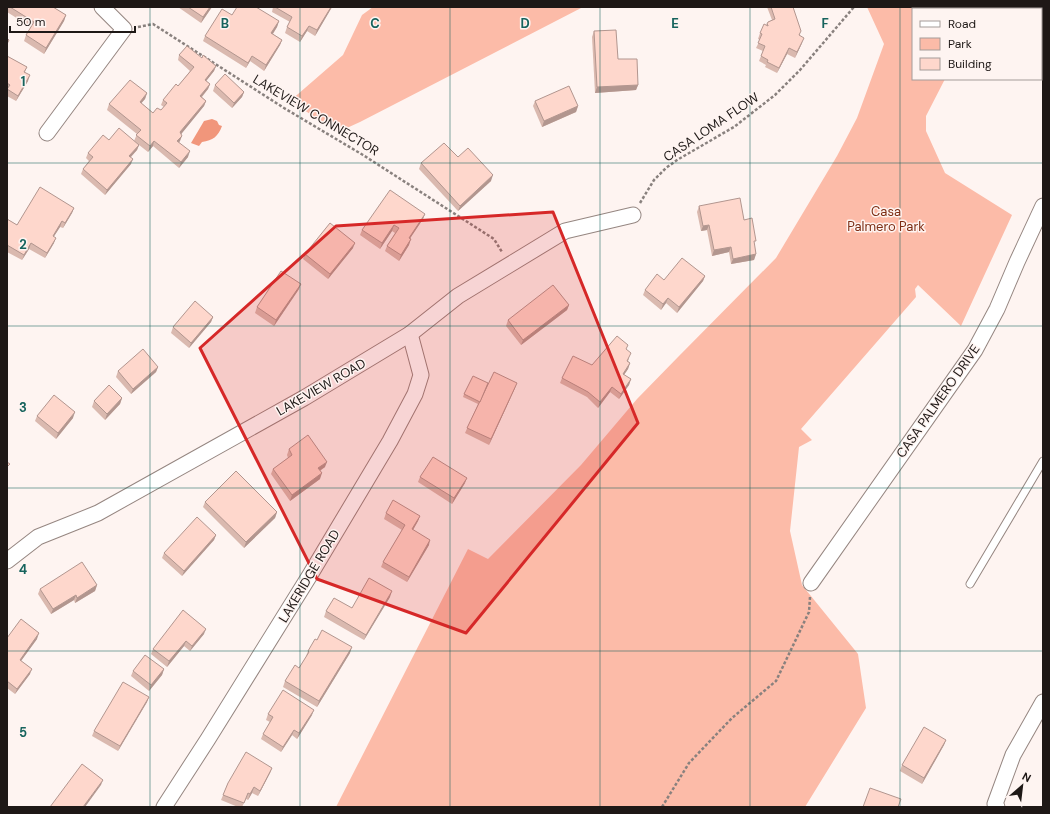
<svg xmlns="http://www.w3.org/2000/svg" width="1050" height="814" viewBox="0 0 1050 814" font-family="'DM Sans',sans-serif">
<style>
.green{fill:#fcbba8}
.water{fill:#f1967b}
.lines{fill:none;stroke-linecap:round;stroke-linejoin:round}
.lane-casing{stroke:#958681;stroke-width:9}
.street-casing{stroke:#958681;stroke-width:17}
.path{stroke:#89817e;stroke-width:2.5;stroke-dasharray:3 2;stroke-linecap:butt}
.lane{stroke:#fff;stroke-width:7}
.street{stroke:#fff;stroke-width:15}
.wall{fill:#dab9af}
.shaded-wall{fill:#b2968f}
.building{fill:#fed7cc;stroke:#b2968f}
.marked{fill:#d62828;fill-opacity:0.2;stroke:#d62828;stroke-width:3;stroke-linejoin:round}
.grid{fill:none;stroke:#16635d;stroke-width:1;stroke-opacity:0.55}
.labels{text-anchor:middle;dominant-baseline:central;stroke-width:3;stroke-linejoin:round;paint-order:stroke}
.street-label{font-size:13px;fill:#1e1816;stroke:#fef4f1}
.park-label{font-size:13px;fill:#7d2d14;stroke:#fef4f1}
.grid-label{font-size:13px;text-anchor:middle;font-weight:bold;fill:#16635d;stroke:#fef4f1;stroke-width:3;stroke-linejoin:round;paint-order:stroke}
</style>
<rect width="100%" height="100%" fill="#fef4f1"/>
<g class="green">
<polygon points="373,7 583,7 360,122 338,132 290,101 343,55 362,15"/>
<polygon points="867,7 981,7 980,9 913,9 913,79 945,79 926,116 926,131 945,173 1012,215 961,326 918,285 915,289 916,297 801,429 812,440 799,447 790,531 802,585 858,654 866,708 805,807 336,807 468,549 488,559 581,465 637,399 678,357 776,258 837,156 857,118 884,44"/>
</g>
<path class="water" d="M 212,119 L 217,121 L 219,125 L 222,126 C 218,137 213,140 202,142 L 199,146 L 191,143 L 204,121 Z"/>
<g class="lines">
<defs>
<polyline id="lane" points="970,584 1043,461"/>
<g id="street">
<polyline points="47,133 124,29 102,7"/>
<polyline points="7,561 38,537 98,513 304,398 410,334 458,296 565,231 633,215"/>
<polyline points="811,583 975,350 997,309 1017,262 1043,206"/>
<polyline points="164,807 208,739 310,575 390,441 415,394 421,375 410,334"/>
<polyline points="997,807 995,804 1013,755 1043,702"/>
</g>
</defs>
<use href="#lane" class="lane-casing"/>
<use href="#street" class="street-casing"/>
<g class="path">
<polyline points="138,27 153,24 284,108 363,155 494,239 502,252"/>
<polyline points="640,203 654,180 666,168 677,160 734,127 775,95 800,70 854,7"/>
<polyline points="662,807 689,763 732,718 776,681 809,612 810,597"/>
</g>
<use href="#lane" class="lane"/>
<use href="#street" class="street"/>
</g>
<g class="wall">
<polygon points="7,7 53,7 66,15 64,21 44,54 24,41 26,35 31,27 7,12"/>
<polygon points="178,7 212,7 201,23"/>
<polygon points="273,7 332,7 315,36 307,31 300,42 285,33 287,27 290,22 272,12"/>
<polygon points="767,7 793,7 802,43 795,58 787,54 777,73 765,67 766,65 759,61 763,51 756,48 760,40 758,39 760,33 766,25 768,22 772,20"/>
<polygon points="232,15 279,21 277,27 273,34 282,40 280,45 264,71 250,61 246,68 203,41 205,36"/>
<polygon points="594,31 618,59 638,85 636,90 595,93 592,37"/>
<polygon points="179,55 202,58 216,66 214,71 206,81 210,84 208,89 202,97 206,101 204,106 181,134 180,141 179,142 188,157 179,168 153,146 148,152 134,141 137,134 107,110 109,104 147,93 145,99 141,103 153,113 161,110 164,107 161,105 163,100 178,86 190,71 178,60"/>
<polygon points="7,56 27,67 25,72 28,81 16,101 7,96"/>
<polygon points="215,85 244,92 242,97 232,108 213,91"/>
<polygon points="535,101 578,106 576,112 542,127 533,106"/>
<polygon points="109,140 139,145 137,150 131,157 131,164 105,195 81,174 83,169 89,161 86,158 88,153"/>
<polygon points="458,157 491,181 458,211 419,169 421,163"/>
<polygon points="699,206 744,220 754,246 756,254 754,260 731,264 729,252 712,256 707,230 701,231 697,212"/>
<polygon points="74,208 72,213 63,228 60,227 54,236 54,243 45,258 29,249 22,260 7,252 7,219 17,225"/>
<polygon points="425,214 423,219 410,238 409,245 399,261 385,251 387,246 395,233 392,231 380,249 360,235 362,230"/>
<polygon points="353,248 328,279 303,259 305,254"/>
<polygon points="705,276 703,281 677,313 666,303 661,310 643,295 645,290 664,280"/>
<polygon points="299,289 274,326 255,313 257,307"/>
<polygon points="569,305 567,310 521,345 506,326 508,320"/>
<polygon points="213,317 211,322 189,348 171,333 173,327"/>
<polygon points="627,350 629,359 628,361 630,363 628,369 624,375 631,379 629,385 619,399 610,392 598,408 587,397 560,383 562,378 592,365"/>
<polygon points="158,367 156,372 131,394 116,377 118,371"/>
<polygon points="488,383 515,388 489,445 465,433 478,404 463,397 464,394"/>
<polygon points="122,398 120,404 105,420 92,407 94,401"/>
<polygon points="37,416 73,418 56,439 35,421"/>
<polygon points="289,449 325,467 320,471 320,479 290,501 271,474 273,469 288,458 287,455"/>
<polygon points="420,477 465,483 452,504 418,482"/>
<polygon points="205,502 277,512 275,518 244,548 203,507"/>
<polygon points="386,513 420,516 418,521 413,530 429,545 407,582 381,567 383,562 402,530 384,519"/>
<polygon points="216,535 214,540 182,576 162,558 164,553"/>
<polygon points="97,585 95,591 75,603 74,600 51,614 38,594 40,589"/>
<polygon points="390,597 364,640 324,617 326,611 352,608"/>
<polygon points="204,634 190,651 184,646 167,667 151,654 153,649"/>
<polygon points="7,638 37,639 21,661 30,674 15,694 7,688"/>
<polygon points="308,651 350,653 317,707 283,687 285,681 299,668 306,657 306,656"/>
<polygon points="164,669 162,675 149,691 131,676 133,671"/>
<polygon points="149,697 147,702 118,751 92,736 94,731"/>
<polygon points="268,714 312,715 297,739 292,735 281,752 261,739 263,734 270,722 266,720"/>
<polygon points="946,740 944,745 922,784 900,771 902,765"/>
<polygon points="272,768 270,773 258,796 252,793 248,800 246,799 242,807 238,807 221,800 228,783"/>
</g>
<g class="shaded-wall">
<polygon points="210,7 212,7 201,23 203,17"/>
<polygon points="331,7 332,7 315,36 317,30"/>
<polygon points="66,15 64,21 44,54 46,48"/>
<polygon points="279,21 277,27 270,38 271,33"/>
<polygon points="309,26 307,31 300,42 302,36"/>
<polygon points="804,38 802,43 795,58 797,52"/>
<polygon points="282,40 280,45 264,71 266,65"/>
<polygon points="789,48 787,54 777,73 779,68"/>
<polygon points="252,56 250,61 246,68 248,63"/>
<polygon points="216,66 214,71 203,85 205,80"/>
<polygon points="30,75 28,81 16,101 18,96"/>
<polygon points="210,84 208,89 198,101 200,96"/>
<polygon points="638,85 636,90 595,93 597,87"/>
<polygon points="244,92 242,97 232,108 234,103"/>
<polygon points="147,93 145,99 138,107 140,102"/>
<polygon points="206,101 204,106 178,138 180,132"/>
<polygon points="578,106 576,112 542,127 544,121"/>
<polygon points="182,136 180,141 175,147 177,141"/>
<polygon points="154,141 153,146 148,152 150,146"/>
<polygon points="139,145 137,150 127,161 129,156"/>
<polygon points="190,151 188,157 179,168 181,162"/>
<polygon points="133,159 131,164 105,195 107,190"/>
<polygon points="493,175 491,181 458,211 460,206"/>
<polygon points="74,208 72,213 63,228 65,223"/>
<polygon points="425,214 423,219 407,243 409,238"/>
<polygon points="62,221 60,227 51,241 53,236"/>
<polygon points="394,225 392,231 380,249 382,243"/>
<polygon points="709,225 707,230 701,231 703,226"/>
<polygon points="56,238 54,243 45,258 47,253"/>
<polygon points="411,239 409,245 399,261 401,255"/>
<polygon points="31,243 29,249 22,260 24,255"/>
<polygon points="355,243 353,248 328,279 330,274"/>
<polygon points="731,247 729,252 712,256 714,250"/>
<polygon points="756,254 754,260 731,264 733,259"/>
<polygon points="705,276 703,281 677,313 679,307"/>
<polygon points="301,284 299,289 274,326 276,320"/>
<polygon points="668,298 666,303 661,310 663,304"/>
<polygon points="569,305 567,310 521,345 523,340"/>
<polygon points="213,317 211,322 189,348 191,343"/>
<polygon points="630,363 628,369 621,379 623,374"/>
<polygon points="158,367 156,372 131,394 133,389"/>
<polygon points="631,379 629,385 619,399 621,394"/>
<polygon points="517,383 515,388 489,445 491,439"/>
<polygon points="612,387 610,392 598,408 600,402"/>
<polygon points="122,398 120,404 105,420 107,414"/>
<polygon points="75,412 73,418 56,439 58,433"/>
<polygon points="327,462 325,467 316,473 318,468"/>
<polygon points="322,473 320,479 290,501 292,495"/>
<polygon points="467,478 465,483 452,504 454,498"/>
<polygon points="277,512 275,518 244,548 246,542"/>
<polygon points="420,516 418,521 410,535 412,529"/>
<polygon points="216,535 214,540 182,576 184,571"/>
<polygon points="430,540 429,545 407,582 409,577"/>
<polygon points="97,585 95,591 75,603 77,598"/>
<polygon points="392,591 390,597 364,640 366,635"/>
<polygon points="76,595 74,600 51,614 53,609"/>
<polygon points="206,629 204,634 190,651 192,646"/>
<polygon points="39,633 37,639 18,665 20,660"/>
<polygon points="186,641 184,646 167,667 169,661"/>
<polygon points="352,647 350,653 317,707 319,701"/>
<polygon points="32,669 30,674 15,694 17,689"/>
<polygon points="164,669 162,675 149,691 151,685"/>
<polygon points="149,697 147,702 118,751 120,746"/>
<polygon points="314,710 312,715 297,739 299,733"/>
<polygon points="294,730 292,735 281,752 283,747"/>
<polygon points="946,740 944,745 922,784 924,778"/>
<polygon points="272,768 270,773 258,796 260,791"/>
<polygon points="103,780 101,785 85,807 83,807"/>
<polygon points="254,787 252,793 248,800 250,794"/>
</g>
<g class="building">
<polygon points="10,7 53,7 66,15 46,48 26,35 34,22"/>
<polygon points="188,7 210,7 203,17"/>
<polygon points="237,7 256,7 279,21 271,33 282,40 266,65 252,56 248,63 205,36 222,9 232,15"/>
<polygon points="275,7 331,7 317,30 309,26 302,36 287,27 292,17"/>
<polygon points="771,7 793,7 801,31 799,35 804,38 797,52 789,48 779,68 767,62 768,60 761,56 765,46 758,43 762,34 760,33 764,24 768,26 768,25 767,24 768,22 775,19"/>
<polygon points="616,30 618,59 637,59 638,85 597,87 594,31"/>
<polygon points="7,38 9,40 7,44"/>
<polygon points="187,46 202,58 203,55 216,66 205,80 210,84 200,96 206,101 180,132 182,136 177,141 190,151 181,162 154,141 150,146 136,135 141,130 109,104 130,80 147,93 140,102 153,113 157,108 161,110 167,103 163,100 176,84 178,86 194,67 179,55"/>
<polygon points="7,56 27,67 24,72 30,75 18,96 7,89 10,85 7,83"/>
<polygon points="225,74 244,92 234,103 215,85"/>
<polygon points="569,86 578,106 544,121 535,101"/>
<polygon points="119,128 139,145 129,156 133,159 107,190 83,169 93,157 88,153 103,135 109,140"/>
<polygon points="444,143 458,157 468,148 493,175 460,206 421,163"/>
<polygon points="40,187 74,208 65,223 62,221 53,236 56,238 47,253 31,243 24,255 7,245 7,219 17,225"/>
<polygon points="390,190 425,214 409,238 411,239 401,255 387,246 399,228 394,225 382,243 362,230"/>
<polygon points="740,198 744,220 752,218 756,241 754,241 756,254 733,259 731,247 714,250 709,225 703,226 699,206"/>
<polygon points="330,223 355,243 330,274 305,254"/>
<polygon points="682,258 705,276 679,307 668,298 663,304 645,290 657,274 664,280"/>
<polygon points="281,271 301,284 276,320 257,307"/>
<polygon points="553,285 569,305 523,340 508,320"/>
<polygon points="195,301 213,317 191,343 173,327"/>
<polygon points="617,336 628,345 626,349 631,353 627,361 630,363 623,374 631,379 621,394 612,387 600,402 588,392 562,378 573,356 592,365"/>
<polygon points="143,349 158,367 133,389 118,371"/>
<polygon points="494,372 517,383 491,439 467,428"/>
<polygon points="473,376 488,383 480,402 464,394"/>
<polygon points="109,385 122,398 107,414 94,401"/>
<polygon points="54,395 75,412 58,433 37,416"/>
<polygon points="308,435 327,462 318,468 322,473 292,495 273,469 292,455 289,449"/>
<polygon points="433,457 467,478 454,498 420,477"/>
<polygon points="7,462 10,464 7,467"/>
<polygon points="236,471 277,512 246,542 205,502"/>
<polygon points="393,500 420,516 412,529 430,540 409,577 383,562 405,525 386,513"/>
<polygon points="197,517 216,535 184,571 164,553"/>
<polygon points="82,562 97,585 77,598 76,595 53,609 40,589"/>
<polygon points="369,578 392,591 366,635 326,611 334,598 352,608"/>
<polygon points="183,610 206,629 192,646 186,641 169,661 153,649"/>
<polygon points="21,619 39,633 20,660 32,669 17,689 7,681 7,638"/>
<polygon points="322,630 352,647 319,701 285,681 295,665 299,668 309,652 308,651 315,639 317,640"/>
<polygon points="145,655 164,669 151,685 133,671"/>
<polygon points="123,682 149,697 120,746 94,731"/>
<polygon points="283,690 314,710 299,733 294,730 283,747 263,734 273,717 268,714"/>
<polygon points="924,727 946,740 924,778 902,765"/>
<polygon points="246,752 272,768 260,791 254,787 250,794 248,793 244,803 223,795 228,783"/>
<polygon points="82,764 103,780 83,807 50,807"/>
<polygon points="870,788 901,799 898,807 863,807"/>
</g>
<path class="marked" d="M 553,212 L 638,423 L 466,633 L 317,579 L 200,348 L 336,226 Z"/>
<path class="grid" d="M 150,7 L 150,807M 300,7 L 300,807M 450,7 L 450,807M 600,7 L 600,807M 750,7 L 750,807M 900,7 L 900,807M 7,163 L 1043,163M 7,326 L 1043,326M 7,488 L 1043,488M 7,651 L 1043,651"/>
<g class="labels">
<g class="street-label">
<text transform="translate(316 115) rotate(31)">LAKEVIEW CONNECTOR</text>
<text transform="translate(711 127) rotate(-34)">CASA LOMA FLOW</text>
<text transform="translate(321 387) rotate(-30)">LAKEVIEW ROAD</text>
<text transform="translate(938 401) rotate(-55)">CASA PALMERO DRIVE</text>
<text transform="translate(309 576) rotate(-59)">LAKERIDGE ROAD</text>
</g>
<g class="park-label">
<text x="886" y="211">Casa<tspan x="886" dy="15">Palmero Park</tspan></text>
</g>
</g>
<g class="grid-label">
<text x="225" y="28">B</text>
<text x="375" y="28">C</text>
<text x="525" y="28">D</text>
<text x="675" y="28">E</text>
<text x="825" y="28">F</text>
<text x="23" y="86">1</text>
<text x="23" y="249">2</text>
<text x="23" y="412">3</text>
<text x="23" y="574">4</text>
<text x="23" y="737">5</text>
</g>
<rect width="1050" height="814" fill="none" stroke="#1e1816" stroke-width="16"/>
<rect x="912" y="8" width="130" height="72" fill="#fef4f1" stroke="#a49c99"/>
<rect x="920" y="21" width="20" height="6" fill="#ffffff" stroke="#a49c99"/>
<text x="948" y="28" font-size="12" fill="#1e1816">Road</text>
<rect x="920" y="38" width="20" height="12" fill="#fcbba8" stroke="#a49c99"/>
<text x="948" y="48" font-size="12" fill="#1e1816">Park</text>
<rect x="920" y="58" width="20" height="12" fill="#fed7cc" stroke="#a49c99"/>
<text x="948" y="68" font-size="12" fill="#1e1816">Building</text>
<g transform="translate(1022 786) rotate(28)" stroke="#fef4f1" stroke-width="3" paint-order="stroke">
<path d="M0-3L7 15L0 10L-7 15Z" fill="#1e1816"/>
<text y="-6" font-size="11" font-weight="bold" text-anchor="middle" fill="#1e1816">N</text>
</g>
<path d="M10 26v6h125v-6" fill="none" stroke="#1e1816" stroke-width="2"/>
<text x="16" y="26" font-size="12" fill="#1e1816" stroke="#fef4f1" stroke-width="3" paint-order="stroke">50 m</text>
</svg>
